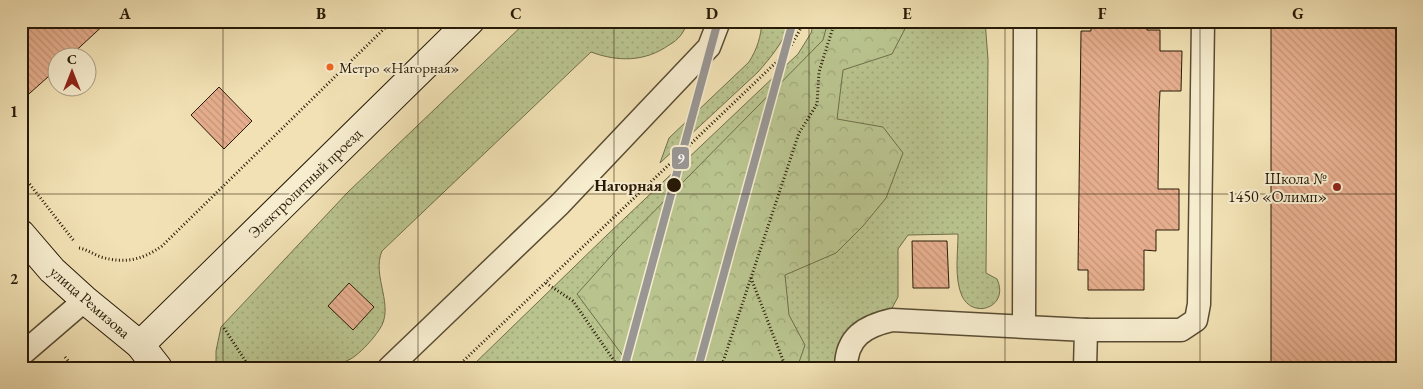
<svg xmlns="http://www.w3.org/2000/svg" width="1423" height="389" viewBox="0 0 1423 389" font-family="'EB Garamond',serif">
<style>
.grass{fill:url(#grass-dots);stroke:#706e4a}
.forest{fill:url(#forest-crowns);stroke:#706e4a}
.building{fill:url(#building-back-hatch);stroke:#281a07}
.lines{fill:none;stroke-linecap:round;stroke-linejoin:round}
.lane-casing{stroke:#5a4c32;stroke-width:25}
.secondary-casing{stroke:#281a07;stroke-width:30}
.path{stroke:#281a07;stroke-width:3;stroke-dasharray:1 2.5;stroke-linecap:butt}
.lane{stroke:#f6ecce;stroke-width:22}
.secondary{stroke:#f6ecce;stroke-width:28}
.metro-1-casing{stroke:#f6ecce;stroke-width:11}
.metro-1{stroke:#999693;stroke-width:8}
.grid{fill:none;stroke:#281a07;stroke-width:1;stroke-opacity:0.55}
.bus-dot{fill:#f26522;stroke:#f6ecce;stroke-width:2}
.stop-dot{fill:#281a07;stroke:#f6ecce;stroke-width:2}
.poi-dot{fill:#8f2418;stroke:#f6ecce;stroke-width:2}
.labels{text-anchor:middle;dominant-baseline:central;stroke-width:4;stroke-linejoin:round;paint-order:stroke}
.bus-label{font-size:15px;fill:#281a07;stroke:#f6ecce;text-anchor:start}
.poi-label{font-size:16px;fill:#281a07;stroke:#f6ecce;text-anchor:end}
.street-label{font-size:16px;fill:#281a07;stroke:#f6ecce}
.stop-label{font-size:16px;font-weight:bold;fill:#281a07;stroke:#f6ecce;text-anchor:end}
.line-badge{stroke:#f6ecce;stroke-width:2}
.badge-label{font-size:14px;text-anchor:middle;font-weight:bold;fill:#fff}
.neatline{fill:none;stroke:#281a07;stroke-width:2}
.grid-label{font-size:16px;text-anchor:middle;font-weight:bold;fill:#281a07}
</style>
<defs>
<pattern id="grass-dots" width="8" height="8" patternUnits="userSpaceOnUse" patternTransform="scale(1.25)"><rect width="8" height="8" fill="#b9c38e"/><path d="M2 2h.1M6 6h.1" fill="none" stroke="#9fa779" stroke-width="1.8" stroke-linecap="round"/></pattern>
<pattern id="forest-crowns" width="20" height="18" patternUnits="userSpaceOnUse" patternTransform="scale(1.25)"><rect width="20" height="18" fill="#b9c38e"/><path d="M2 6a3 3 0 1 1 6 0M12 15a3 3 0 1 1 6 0" fill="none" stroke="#9fa779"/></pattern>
<pattern id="building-back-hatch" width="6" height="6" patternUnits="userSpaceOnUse" patternTransform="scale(1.25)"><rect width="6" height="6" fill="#e6ae8e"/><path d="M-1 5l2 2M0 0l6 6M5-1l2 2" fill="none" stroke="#c59579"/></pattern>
</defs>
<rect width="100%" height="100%" fill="#f1e1b4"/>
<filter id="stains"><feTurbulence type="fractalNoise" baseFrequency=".004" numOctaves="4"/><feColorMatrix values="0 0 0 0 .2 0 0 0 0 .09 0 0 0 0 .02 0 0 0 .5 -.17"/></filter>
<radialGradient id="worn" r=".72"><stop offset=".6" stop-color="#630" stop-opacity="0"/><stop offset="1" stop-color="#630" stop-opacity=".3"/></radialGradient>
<g class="grass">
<path d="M 527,21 L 688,21 C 686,26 684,31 681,35 C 678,39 673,43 669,45 C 645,62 618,62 591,52 L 382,251 C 371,276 396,307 379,330 C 373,339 363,350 355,356 C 349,361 341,362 335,368 L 216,368 L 216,351 L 221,327 L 348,192 Z"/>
<path d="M 762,21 L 791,21 C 784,41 772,56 758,72 L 660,163 L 669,138 L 749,62 C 757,49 761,37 762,21 Z"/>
<path d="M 814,21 L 985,21 L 988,59 L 986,273 L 997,279 C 1010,307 973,320 962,296 C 954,278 958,253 958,234 L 908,235 L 898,249 L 898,297 L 891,310 L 836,368 L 470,368 L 607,235 L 798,54 L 811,33 Z"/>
</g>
<polygon class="forest" points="828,21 909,21 892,54 843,70 837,119 883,127 903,153 886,198 863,226 836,253 785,275 789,315 805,345 797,368 632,368 577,294 619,247 823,40"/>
<g class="building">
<polygon points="21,21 108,21 68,58 58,58 58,68 21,101"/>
<polygon points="1091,21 1147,21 1147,30 1160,30 1160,51 1182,51 1181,91 1160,91 1159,112 1158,189 1179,189 1179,230 1156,230 1156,251 1144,250 1144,290 1088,290 1088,270 1078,270 1081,31 1091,31"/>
<rect x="1271" y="21" width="131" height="347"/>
<polygon points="219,87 252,121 224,149 191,115"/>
<polygon points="912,241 947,241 949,288 913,288"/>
<polygon points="349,283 374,307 353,330 328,306"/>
</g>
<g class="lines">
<defs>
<g id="lane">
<polyline points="1024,326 1025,21"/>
<polyline points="1086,330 1181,330 1196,320 1199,304 1203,21"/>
<polyline points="21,355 85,300"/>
<polyline points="389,368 560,204 597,165 709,47 719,21"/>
<path d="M 846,368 C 846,337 865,326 892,320 L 1086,330 L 1085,368"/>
</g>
<g id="secondary">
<polyline points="21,234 52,270 85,300 140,345 158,368"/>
<polyline points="140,345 470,21"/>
</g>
</defs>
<use href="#lane" class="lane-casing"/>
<use href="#secondary" class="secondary-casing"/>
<g class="path">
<polyline points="21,173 74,241"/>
<path d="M 79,248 C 86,249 93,254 101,257 C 125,264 142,260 162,246 L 392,21"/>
<polyline points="751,278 786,368"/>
<polyline points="546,283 573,301 619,368"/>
<polyline points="21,303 26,309"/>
<polyline points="224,328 250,368"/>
<polyline points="65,357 74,368"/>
<polyline points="456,368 788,51 801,28 802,21"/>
<polyline points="721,368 799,133 817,104 819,72 835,21"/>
</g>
<use href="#lane" class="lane"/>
<use href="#secondary" class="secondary"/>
<defs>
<g id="metro-1">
<polyline points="624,368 718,21"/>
<polyline points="698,368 793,21"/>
</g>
</defs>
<use href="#metro-1" class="metro-1-casing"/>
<use href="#metro-1" class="metro-1"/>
</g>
<path class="grid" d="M 223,21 L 223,368M 418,21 L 418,368M 614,21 L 614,368M 809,21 L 809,368M 1005,21 L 1005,368M 1200,21 L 1200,368M 21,194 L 1402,194"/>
<circle class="bus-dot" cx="330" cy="67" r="4.5"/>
<circle class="stop-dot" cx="674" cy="185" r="8"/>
<circle class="poi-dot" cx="1337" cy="187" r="5"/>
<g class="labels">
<g class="bus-label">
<text x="339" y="67">Метро «Нагорная»</text>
</g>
<g class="poi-label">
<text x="1327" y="178">Школа №<tspan x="1327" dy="18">1450 «Олимп»</tspan></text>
</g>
<g class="street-label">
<text transform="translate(305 183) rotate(-44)">Электролитный проезд</text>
<text transform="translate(90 302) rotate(41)">улица Ремизова</text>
</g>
<g class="stop-label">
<text x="662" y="185">Нагорная</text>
</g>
</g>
<rect class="line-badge" x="671" y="146" width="19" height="24" rx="5" fill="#999693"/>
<g class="badge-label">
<text x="681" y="163">9</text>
</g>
<rect width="1423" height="389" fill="none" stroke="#f1e1b4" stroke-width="55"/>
<g transform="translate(72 72)"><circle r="24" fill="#f6ecce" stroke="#a4987e"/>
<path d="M0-4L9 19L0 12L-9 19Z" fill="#8f2418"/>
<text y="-8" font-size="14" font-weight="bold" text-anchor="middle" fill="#281a07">С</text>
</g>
<rect x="28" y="28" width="1368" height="334" class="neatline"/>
<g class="grid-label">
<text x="125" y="19">A</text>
<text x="321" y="19">B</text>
<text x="516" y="19">C</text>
<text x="712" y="19">D</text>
<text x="907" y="19">E</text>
<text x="1102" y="19">F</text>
<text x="1298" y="19">G</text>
<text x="14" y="117">1</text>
<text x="14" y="284">2</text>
</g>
<rect width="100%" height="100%" filter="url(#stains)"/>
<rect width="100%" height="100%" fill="url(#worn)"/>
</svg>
